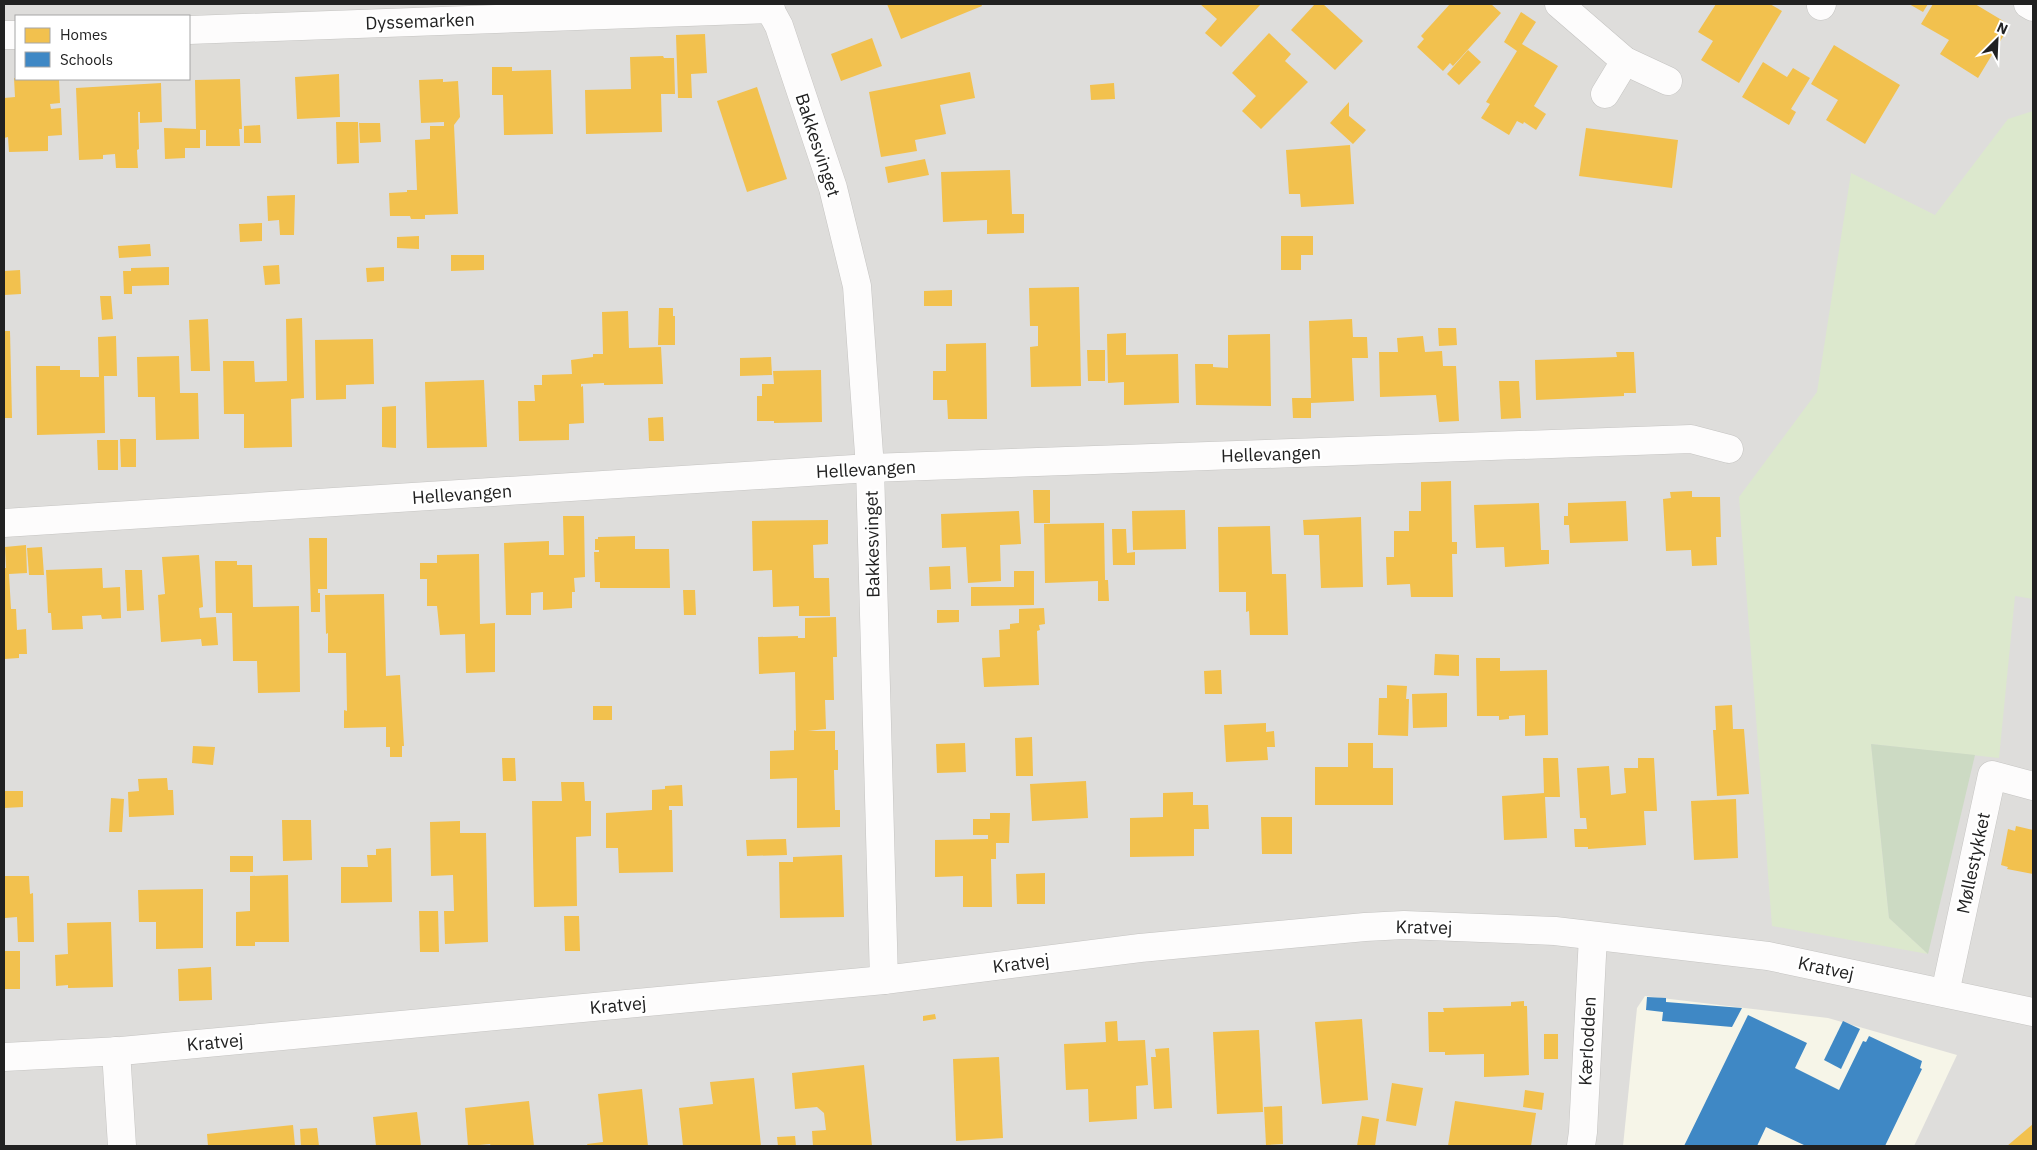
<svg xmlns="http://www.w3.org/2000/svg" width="2037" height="1150" viewBox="0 0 2037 1150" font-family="'IBM Plex Sans',sans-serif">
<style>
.residential{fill:#dedddb;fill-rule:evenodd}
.education{fill:#f6f5e8}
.grass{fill:#dce8cd}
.forest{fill:#ccdac3}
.homes{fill:#f2c14e}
.schools{fill:#3f88c5}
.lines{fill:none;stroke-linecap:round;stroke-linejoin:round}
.minor-casing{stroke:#c5c4c2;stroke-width:29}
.minor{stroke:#fdfcfc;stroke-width:28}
.labels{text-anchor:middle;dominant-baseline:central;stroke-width:5;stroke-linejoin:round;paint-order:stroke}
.street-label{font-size:18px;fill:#212121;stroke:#fff}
</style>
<rect width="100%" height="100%" fill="#efedea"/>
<path class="residential" d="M 4,4 L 2033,4 L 2033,1146 L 4,1146 ZM 16,16 L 189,16 L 189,79 L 16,79 Z"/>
<polygon class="education" points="1645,996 1828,1018 1957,1055 1914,1146 1623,1146 1637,1008"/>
<polygon class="grass" points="2033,111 2033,599 2015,596 1999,758 1871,744 1889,918 1928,954 1772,926 1739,497 1817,392 1851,173 1935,215 2008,119"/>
<polygon class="forest" points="1871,744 1975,755 1928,954 1889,918"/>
<g class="homes">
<polygon points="887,4 981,4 982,6 901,39"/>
<polygon points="1200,4 1261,4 1221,47 1205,33 1217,19"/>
<polygon points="1315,4 1323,4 1363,41 1335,70 1291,30"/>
<polygon points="1450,4 1491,4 1501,13 1453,66 1450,63 1443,71 1417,47 1424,39 1421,36"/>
<polygon points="1716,4 1770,4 1782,11 1739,83 1701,60 1713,41 1698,32"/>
<polygon points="1909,4 1928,4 1923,12"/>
<polygon points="1933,4 1975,4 2010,25 1978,78 1940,54 1949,40 1921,24"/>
<polygon points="1521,12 1536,22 1522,44 1558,66 1534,106 1546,114 1536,130 1524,122 1523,124 1517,121 1509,135 1481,118 1490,104 1486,102 1517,51 1504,42"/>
<polygon points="1269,33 1291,54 1285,61 1308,82 1261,129 1242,111 1256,96 1232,73"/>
<polygon points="705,34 707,73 691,74 692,98 678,98 676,35"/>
<polygon points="872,38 882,66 841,81 831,54"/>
<polygon points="1834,45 1900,85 1865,144 1826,120 1838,100 1811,84"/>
<polygon points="1468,50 1481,62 1459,85 1447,74"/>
<polygon points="663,56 664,58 674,58 675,94 661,94 662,132 586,134 585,90 631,89 630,57"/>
<polygon points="1763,62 1787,77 1793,68 1810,78 1791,109 1796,112 1789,125 1742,97"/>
<polygon points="492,67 512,67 512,71 551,70 553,134 504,135 503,95 492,95"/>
<polygon points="970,72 975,98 940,105 946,134 915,140 917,151 881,157 869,92"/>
<polygon points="339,74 340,117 297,119 295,77"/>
<polygon points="14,78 59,79 60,103 50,104 51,109 61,108 62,135 48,136 48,151 9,152 8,137 4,138 4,98 15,97"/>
<polygon points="240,79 242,129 239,129 240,146 206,146 206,130 200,130 200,148 185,148 185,158 165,159 164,128 196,129 195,80"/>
<polygon points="443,79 443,82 458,81 460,117 454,125 458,214 425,215 425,219 411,219 410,216 390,216 389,193 407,192 407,190 417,190 415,140 430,139 430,126 444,126 444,122 421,123 419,80"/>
<polygon points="161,83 162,122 140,123 140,112 138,112 139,149 137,150 138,168 116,168 115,154 103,155 103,159 79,160 76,88"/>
<polygon points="1114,83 1115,99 1091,100 1090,85"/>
<polygon points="757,87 787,179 747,192 717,101"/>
<polygon points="1349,102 1349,116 1366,130 1353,144 1330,123"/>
<polygon points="336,122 358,122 359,163 337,164"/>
<polygon points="359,123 380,123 381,142 360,143"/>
<polygon points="260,125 261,143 244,143 244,126"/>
<polygon points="1586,128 1678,140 1672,188 1579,176"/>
<polygon points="1350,145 1354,204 1301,207 1300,194 1289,194 1286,150"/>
<polygon points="925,159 929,175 888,183 885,167"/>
<polygon points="1010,170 1012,214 1024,214 1024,233 987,234 987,220 943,222 941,172"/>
<polygon points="295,195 294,235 280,235 279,220 268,221 267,196"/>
<polygon points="262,223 262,241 240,242 239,224"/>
<polygon points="419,236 419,249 397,248 397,237"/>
<polygon points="1281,236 1313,236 1313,255 1301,255 1301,270 1281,270"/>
<polygon points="150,244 151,256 119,258 118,246"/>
<polygon points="451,255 484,255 484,270 451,271"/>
<polygon points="279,265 280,284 265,285 263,266"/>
<polygon points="169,267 169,285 132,286 132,294 124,294 123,271 131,271 131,268"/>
<polygon points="384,267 384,281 367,282 366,268"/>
<polygon points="20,270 21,294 4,295 4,271"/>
<polygon points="1079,287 1081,386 1031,387 1030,347 1038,346 1038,326 1030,326 1029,288"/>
<polygon points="952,290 952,306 924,306 924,291"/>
<polygon points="100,296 111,296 113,319 102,320"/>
<polygon points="659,308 673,308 673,316 675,316 675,345 658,345"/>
<polygon points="628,311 629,348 661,347 663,384 604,385 604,383 581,384 581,387 583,386 584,423 569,424 569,440 519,441 518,401 535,401 534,385 542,385 542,375 572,374 571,360 593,357 593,354 603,354 602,312"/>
<polygon points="302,318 304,398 291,399 292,447 244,448 244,414 224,414 223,361 254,361 255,382 287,381 286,319"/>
<polygon points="208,319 210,371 191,371 189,320"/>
<polygon points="1352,319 1353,337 1367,337 1368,358 1352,358 1354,401 1311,403 1311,418 1293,418 1292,398 1311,398 1309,321"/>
<polygon points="1438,328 1456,328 1457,345 1439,346"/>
<polygon points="4,331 10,331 12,418 4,418"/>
<polygon points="1126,333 1126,355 1178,354 1179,403 1124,405 1124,382 1108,383 1107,334"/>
<polygon points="1270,334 1271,406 1196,405 1195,364 1213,364 1213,367 1228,368 1228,335"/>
<polygon points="116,336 117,376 104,376 105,433 37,435 36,366 60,366 60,370 80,370 80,377 99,377 98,337"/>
<polygon points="1423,336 1425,352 1442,351 1443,366 1456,366 1459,421 1439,422 1436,395 1380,397 1379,352 1398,352 1397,338"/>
<polygon points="373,339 374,384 346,385 346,399 316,400 315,340"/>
<polygon points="986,343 987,419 948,419 947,400 933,400 933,371 946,371 946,344"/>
<polygon points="1087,350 1105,350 1105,381 1088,381"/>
<polygon points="1616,352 1634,352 1636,393 1624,393 1624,396 1536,400 1535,360 1617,357"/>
<polygon points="179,356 180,393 198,393 199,439 156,440 155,397 138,397 137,357"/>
<polygon points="771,357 772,375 740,376 740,358"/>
<polygon points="821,370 822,422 774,423 774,421 757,421 757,396 762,396 762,384 774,384 773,371"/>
<polygon points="484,380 487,447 427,448 425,382"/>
<polygon points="1499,381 1519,381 1521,418 1501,419"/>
<polygon points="396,406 396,448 382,447 382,407"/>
<polygon points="663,417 664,441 649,441 648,418"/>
<polygon points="120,439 136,439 136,467 121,467"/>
<polygon points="97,440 118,440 118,470 98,470"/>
<polygon points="1451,481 1452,542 1457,542 1457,554 1452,554 1453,597 1411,597 1410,584 1387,585 1386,557 1394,557 1394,531 1409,531 1409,511 1421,511 1421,482"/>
<polygon points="1033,490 1050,490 1050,523 1034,523"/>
<polygon points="1692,491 1692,497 1720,497 1721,537 1716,537 1717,565 1692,566 1691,550 1666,551 1663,499 1671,498 1670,492"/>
<polygon points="1626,501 1628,541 1570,543 1569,525 1564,525 1564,516 1568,516 1568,503"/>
<polygon points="1539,503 1541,550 1549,550 1549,564 1505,567 1504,547 1476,548 1474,505"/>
<polygon points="1185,510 1186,549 1133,550 1132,511"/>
<polygon points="1019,511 1021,544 1000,545 1001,581 968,583 966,547 942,548 941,514"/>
<polygon points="563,516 584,516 585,577 574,578 575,592 572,592 572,608 543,610 543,592 531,593 531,615 506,615 504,543 549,541 549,555 564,555"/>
<polygon points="1361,517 1363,587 1321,588 1319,535 1304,535 1303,520"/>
<polygon points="828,520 828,544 813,545 814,578 829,578 830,616 799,616 799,606 773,607 772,570 753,571 752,521"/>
<polygon points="1104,523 1105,580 1108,580 1109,601 1098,601 1098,581 1045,583 1044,524"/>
<polygon points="1270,526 1272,574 1286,574 1288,635 1250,635 1249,611 1246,612 1246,592 1219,592 1218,527"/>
<polygon points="1112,529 1126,529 1127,553 1135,552 1135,565 1113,565"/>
<polygon points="635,536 635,549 669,549 670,588 600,588 600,582 595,582 594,552 599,552 599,550 595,550 595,539 598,539 598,537"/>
<polygon points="309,538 327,538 327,589 318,589 318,593 320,593 320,612 311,612"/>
<polygon points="26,545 27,573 9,574 11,609 16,609 17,630 26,629 27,654 19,654 19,658 4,659 4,568 6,568 5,547"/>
<polygon points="42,547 44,575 29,575 27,548"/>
<polygon points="479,554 480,624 495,623 495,672 466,673 465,634 440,635 437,606 427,606 427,579 420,579 420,563 437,563 437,555"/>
<polygon points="199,555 203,607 199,608 200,618 216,617 218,645 202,646 201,639 161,642 158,595 165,594 162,557"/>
<polygon points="215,561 237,561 237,565 252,565 253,607 299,606 300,692 258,693 257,661 233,661 232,613 216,613"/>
<polygon points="950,566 951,589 930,590 929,567"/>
<polygon points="102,568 103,588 120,587 121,618 102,619 101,615 82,616 83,629 52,630 51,613 48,613 46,570"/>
<polygon points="125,570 142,570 144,610 127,611"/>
<polygon points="1014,571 1034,571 1034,605 971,606 971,587 1014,587"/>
<polygon points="683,590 695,590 696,615 684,615"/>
<polygon points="384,594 386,676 400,675 404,746 402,746 402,757 390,757 390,747 386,747 386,727 344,728 344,710 347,711 346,653 328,653 328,633 326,634 325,595"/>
<polygon points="1044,608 1045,624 1039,625 1040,630 1037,631 1039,685 984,687 982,658 1000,657 999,630 1010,629 1010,624 1019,623 1019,609"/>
<polygon points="937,610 959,610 959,622 937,623"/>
<polygon points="836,617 837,657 833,657 834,700 825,700 826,729 808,731 835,731 835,750 838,750 838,770 834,770 835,810 840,810 840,827 797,828 797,778 770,779 770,751 794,750 794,730 796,731 795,672 759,674 758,637 798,636 798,638 805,638 805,618"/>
<polygon points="1435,654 1459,655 1459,676 1434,675"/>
<polygon points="1476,658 1500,658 1500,671 1547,670 1548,735 1525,736 1525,715 1509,716 1509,719 1499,720 1499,716 1477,716"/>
<polygon points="1221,670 1222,694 1205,694 1204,671"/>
<polygon points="1387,685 1407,686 1406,699 1409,699 1408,736 1378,735 1379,698 1387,698"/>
<polygon points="1447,693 1447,727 1413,728 1412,694"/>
<polygon points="1732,705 1733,729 1744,729 1749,794 1717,796 1713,730 1716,730 1715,706"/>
<rect x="593" y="706" width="19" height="14"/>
<polygon points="1266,723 1266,732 1274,731 1275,747 1267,747 1268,760 1226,762 1224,725"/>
<polygon points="1032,737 1033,776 1016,776 1015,738"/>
<polygon points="965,743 966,772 937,773 936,744"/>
<polygon points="1348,743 1373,743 1373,768 1393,768 1393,805 1315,805 1315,767 1348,767"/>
<polygon points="193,746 215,747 213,765 192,763"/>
<polygon points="502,758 515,758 516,781 503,781"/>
<polygon points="1543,758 1558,758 1560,797 1545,797 1547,838 1504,840 1502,796 1544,793"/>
<polygon points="1638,758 1654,758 1657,811 1644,811 1646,845 1588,849 1588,847 1575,847 1574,829 1587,829 1586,818 1580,818 1577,768 1609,766 1611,795 1626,793 1624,768 1638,768"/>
<polygon points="167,778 168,790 173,790 174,815 129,817 128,792 139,791 138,779"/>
<polygon points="1086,781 1088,818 1032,821 1030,784"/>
<polygon points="561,782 584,782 585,801 591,801 591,836 576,837 577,906 534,907 532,801 562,801"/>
<polygon points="682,785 683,806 669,806 669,810 672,810 673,872 619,873 618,848 606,848 606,813 652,810 652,790 665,789 665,786"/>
<polygon points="4,791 23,791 23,807 4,808"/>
<polygon points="1193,792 1193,805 1208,805 1209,829 1194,829 1194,856 1130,857 1130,818 1163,817 1163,793"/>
<polygon points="111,798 124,799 122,832 109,832"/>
<polygon points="1736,799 1738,858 1694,860 1691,801"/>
<polygon points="990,813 1010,813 1009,843 996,843 996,859 991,859 992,907 963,907 963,876 935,877 935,840 988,839 988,835 973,835 973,819 990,819"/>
<polygon points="1261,817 1292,817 1292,854 1262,854"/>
<polygon points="282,820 311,820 312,860 283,861"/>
<polygon points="460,821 460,833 486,833 488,942 445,944 444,911 454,911 453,875 431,876 430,822"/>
<polygon points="2016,826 2033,830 2033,874 2007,869 2008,867 2001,865 2008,829 2015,831"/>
<polygon points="786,839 787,855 747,856 746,840"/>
<polygon points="391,848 392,902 341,903 341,867 368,867 367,855 376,855 376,849"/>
<polygon points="842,855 844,917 780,918 779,862 793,862 793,857"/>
<rect x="230" y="856" width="23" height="16"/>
<polygon points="1045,873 1045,904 1017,904 1016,874"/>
<polygon points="288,875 289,942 255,942 255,946 236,946 236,912 250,911 250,876"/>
<polygon points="5,876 29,876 30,894 33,893 34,942 18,942 17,917 5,918"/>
<polygon points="203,889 203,948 156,949 156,922 139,922 138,890"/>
<polygon points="419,911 438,911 439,952 420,952"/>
<polygon points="564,916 579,916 580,951 565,951"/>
<polygon points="111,922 113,987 68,988 68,985 56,986 55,955 68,954 67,923"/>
<rect x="4" y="951" width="16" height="38"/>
<polygon points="211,967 212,1000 179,1001 178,969"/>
<polygon points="1524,1001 1524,1006 1527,1006 1529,1075 1484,1077 1484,1054 1445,1055 1445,1052 1429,1052 1428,1012 1444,1012 1443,1008 1511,1006 1511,1002"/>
<polygon points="935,1014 936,1019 923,1021 923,1016"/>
<polygon points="1362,1019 1368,1100 1322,1104 1315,1022"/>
<polygon points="1117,1021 1118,1041 1145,1040 1148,1085 1136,1086 1137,1119 1089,1122 1088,1089 1066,1090 1064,1044 1106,1042 1105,1022"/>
<polygon points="1259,1030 1263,1112 1217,1114 1213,1032"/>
<rect x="1544" y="1034" width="14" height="25"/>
<polygon points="1169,1048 1172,1108 1154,1109 1151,1057 1156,1057 1155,1049"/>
<polygon points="999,1057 1003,1138 956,1141 953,1059"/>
<polygon points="864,1065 872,1146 827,1146 827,1145 813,1146 812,1131 826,1130 824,1113 817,1107 795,1109 792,1073"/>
<polygon points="754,1078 761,1146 683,1146 679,1108 713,1104 710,1082"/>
<polygon points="1392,1083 1423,1088 1416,1126 1386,1121"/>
<polygon points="642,1089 648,1146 588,1146 587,1144 603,1142 598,1094"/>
<polygon points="1525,1090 1544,1093 1542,1110 1523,1107"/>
<polygon points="529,1101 534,1146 491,1146 490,1144 468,1146 465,1108"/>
<polygon points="1455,1101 1536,1113 1531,1146 1448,1146"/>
<polygon points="1282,1106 1283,1144 1266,1145 1264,1107"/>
<polygon points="417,1112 421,1146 376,1146 373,1117"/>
<polygon points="1362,1116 1379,1119 1375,1146 1357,1146"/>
<polygon points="2033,1124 2033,1146 2007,1146"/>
<polygon points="293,1125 295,1146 208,1146 207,1134"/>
<polygon points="317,1128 319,1146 301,1146 300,1129"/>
<polygon points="795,1136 796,1146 778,1146 777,1137"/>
</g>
<g class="schools">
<polygon points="1647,997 1666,998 1666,1002 1742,1008 1732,1027 1662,1021 1663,1012 1646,1010"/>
<polygon points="1748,1015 1807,1043 1795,1068 1839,1090 1863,1041 1866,1042 1869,1036 1922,1061 1920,1068 1922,1069 1885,1146 1806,1146 1766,1127 1757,1146 1684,1146"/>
<polygon points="1843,1021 1860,1029 1841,1069 1824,1060"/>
</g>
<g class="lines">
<defs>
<g id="minor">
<polyline points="767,4 779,26 833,188 857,286 870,468 884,980"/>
<polyline points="1559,4 1625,61 1668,81"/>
<polyline points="2028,4 2033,7"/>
<polyline points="1821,6 1822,4"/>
<polyline points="189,30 771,9"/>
<polyline points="4,35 16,35"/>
<polyline points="1605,94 1625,61"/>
<polyline points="4,523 870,468 1691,439 1729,449"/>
<polyline points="1945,993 1992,775 2033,786"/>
<polyline points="116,1051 122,1146"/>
<polyline points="4,1057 121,1051 884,980 1140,948 1365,927 1404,925 1555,931 1768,956 2033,1012"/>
<polyline points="1581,1146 1583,1132 1593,936"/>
</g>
</defs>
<use href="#minor" class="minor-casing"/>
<use href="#minor" class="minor"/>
</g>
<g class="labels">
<g class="street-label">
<text transform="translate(420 21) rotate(-2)">Dyssemarken</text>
<text transform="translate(818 145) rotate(72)">Bakkesvinget</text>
<text transform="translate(1271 454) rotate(-2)">Hellevangen</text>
<text transform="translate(866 469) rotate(-3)">Hellevangen</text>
<text transform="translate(462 494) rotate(-4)">Hellevangen</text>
<text transform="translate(872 544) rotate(-91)">Bakkesvinget</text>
<text transform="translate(1973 863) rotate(-78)">Møllestykket</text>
<text transform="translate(1424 927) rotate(1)">Kratvej</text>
<text transform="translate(1021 963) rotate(-7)">Kratvej</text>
<text transform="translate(1826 968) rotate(12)">Kratvej</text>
<text transform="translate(618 1005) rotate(-5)">Kratvej</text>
<text transform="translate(1587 1041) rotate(-87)">Kærlodden</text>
<text transform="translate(215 1042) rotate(-5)">Kratvej</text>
</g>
</g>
<rect width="2037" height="1150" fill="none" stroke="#212121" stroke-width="10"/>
<rect x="15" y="15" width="175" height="65" fill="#ffffff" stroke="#a6a6a6"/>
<rect x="25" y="28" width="25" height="15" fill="#f2c14e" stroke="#a6a6a6"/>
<text x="60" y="40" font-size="15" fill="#212121">Homes</text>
<rect x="25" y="52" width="25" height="15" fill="#3f88c5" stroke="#a6a6a6"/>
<text x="60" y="65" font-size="15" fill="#212121">Schools</text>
<g transform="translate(1997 40) rotate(24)" stroke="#ffffff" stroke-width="4" paint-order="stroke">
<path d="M0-4L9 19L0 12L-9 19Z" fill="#212121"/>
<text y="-8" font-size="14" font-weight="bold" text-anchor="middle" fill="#212121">N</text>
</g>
</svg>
